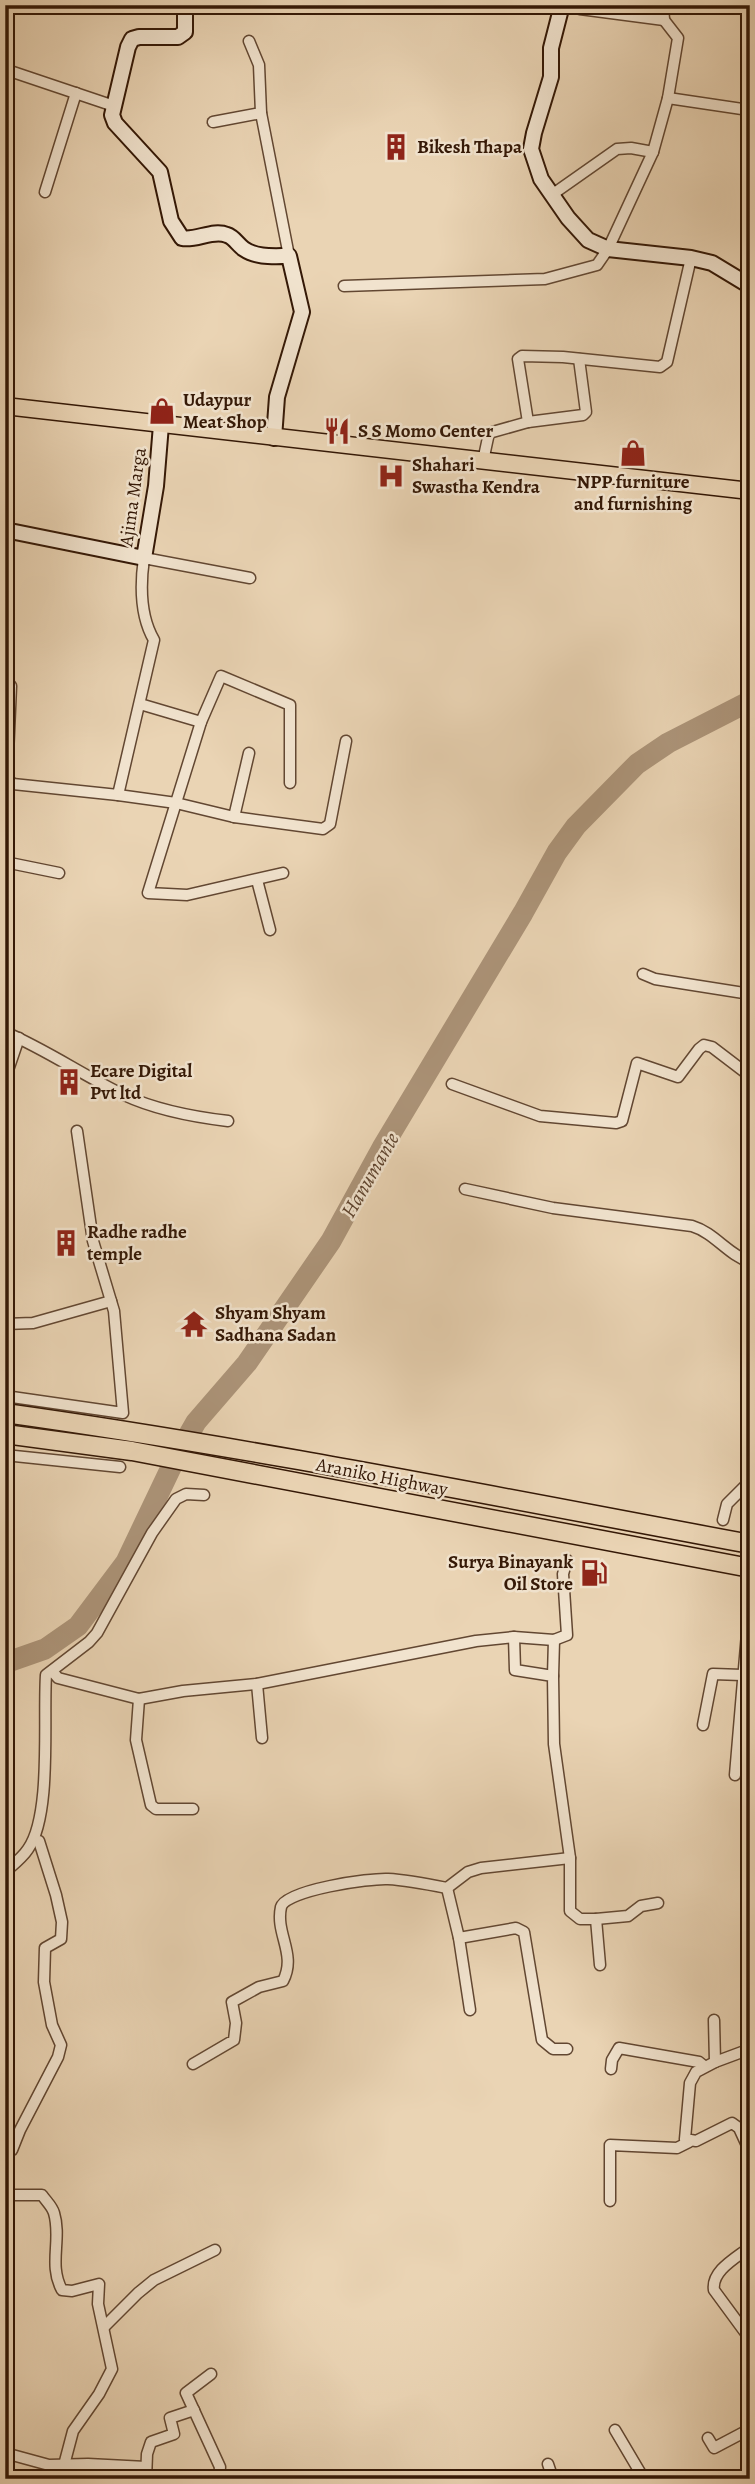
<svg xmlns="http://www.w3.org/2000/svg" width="755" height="2484" viewBox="0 0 755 2484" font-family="Alegreya,serif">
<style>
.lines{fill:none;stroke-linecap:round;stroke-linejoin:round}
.river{stroke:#ac9479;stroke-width:21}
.street-casing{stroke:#624732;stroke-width:13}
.secondary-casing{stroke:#341806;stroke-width:18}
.primary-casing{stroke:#341806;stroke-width:19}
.highway-casing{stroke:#341806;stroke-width:21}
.street{stroke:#f1e3ce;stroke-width:10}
.secondary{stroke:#f1e3ce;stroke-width:14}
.primary{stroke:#ead4b4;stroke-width:16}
.highway{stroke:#ead4b4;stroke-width:18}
.labels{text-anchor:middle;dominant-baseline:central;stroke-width:5;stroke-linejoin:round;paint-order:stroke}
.poi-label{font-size:19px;font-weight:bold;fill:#341806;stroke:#f1e3ce;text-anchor:start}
.street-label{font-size:19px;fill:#341806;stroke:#f1e3ce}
.water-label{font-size:21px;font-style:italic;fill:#5e432e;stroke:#f1e3ce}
</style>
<rect width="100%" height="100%" fill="#ead4b4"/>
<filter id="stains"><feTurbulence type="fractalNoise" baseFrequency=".00286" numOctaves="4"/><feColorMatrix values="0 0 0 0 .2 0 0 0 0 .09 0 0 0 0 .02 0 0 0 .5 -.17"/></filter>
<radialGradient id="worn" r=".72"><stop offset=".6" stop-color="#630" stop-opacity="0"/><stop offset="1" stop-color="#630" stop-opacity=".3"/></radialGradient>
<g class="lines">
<polyline class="river" points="5,1663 45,1649 78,1626 126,1562 177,1455 196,1422 247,1363 331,1241 382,1148 523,913 557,852 576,826 637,764 668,743 750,701"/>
<defs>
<g id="street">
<polyline points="571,5 580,9 664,20 663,5"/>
<polyline points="249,41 259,65 261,113 289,256"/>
<polyline points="7,70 114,106"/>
<polyline points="668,98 742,109 750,103"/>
<polyline points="213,122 261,113"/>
<polyline points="45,192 76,93"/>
<polyline points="553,194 617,149 631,148 653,152"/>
<polyline points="344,286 545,279 597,265 608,249 653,152 668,98 678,38 664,20"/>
<polyline points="528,422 583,415 586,412 579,359"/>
<polyline points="483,461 489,433 528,422 518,359 522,356 563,357 660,367 667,362 691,258"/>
<polyline points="5,679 11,686 7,778 13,784 118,795 176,803 234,817 323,829 330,824 346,741"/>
<polyline points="140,704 201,722"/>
<path d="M 118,795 L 154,640 C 140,616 140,586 144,558 L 250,578"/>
<polyline points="234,817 249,753"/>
<polyline points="5,862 59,873"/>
<polyline points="283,873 187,895 148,893 201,722 221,676 290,705 290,783"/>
<polyline points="257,880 270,930"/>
<polyline points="643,974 655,979 750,994"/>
<path d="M 5,1032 C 47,1050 84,1076 124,1095 C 156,1110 194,1117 228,1121"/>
<polyline points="5,1079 19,1038"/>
<polyline points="452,1084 540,1116 616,1123 622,1121 637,1063 678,1077 699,1049 704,1045 712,1047 750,1076"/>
<path d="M 465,1189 L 553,1208 L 692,1226 C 715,1233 728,1255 750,1262"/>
<polyline points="5,1324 33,1323 111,1301"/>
<polyline points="5,1396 123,1413 114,1311 93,1241 77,1131"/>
<polyline points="5,1455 120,1467"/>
<polyline points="723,1520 727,1504 750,1481"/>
<polyline points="514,1637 515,1670 553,1676 554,1744 570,1858 570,1911 580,1919 596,1919 600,1965"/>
<polyline points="52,1671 58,1678 139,1699 183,1691 257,1684 476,1641 514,1637 554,1640 567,1635 563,1574 567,1560"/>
<polyline points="553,1676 554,1640"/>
<polyline points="257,1684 262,1738"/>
<polyline points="139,1699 136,1740 151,1805 156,1809 193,1809"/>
<polyline points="703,1725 713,1674 742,1675"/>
<polyline points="735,1775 750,1598"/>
<path d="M 5,1872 C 13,1865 23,1857 28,1849 C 52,1815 43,1719 46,1675 L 89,1642 L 97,1633 L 152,1533 L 176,1499 L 186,1494 L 204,1495"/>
<polyline points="447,1888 459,1938 470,2010"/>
<polyline points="596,1919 628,1916 641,1906 658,1903"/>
<polyline points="459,1938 516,1928 524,1932 542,2040 553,2049 567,2049"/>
<polyline points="714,2020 715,2062 696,2072 690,2083 685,2139 696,2141 732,2123 739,2128 750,2152"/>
<polyline points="715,2062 750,2049"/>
<path d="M 193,2064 L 234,2040 L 236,2023 L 232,2002 L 259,1987 L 283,1981 C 297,1954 275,1934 281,1907 C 286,1890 370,1878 388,1879 C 407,1880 427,1884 447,1888 L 468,1872 L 481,1868 L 570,1858"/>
<polyline points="611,2069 612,2060 619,2048 699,2062 704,2066"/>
<polyline points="12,2150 20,2130 58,2057 61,2045 52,2025 44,1982 45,1948 61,1939 62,1922 56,1895 39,1841"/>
<path d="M 5,2195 L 42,2195 C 46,2201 52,2206 54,2213 C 62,2239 48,2265 62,2290 L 72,2291 L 99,2284 L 98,2304 L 112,2369 L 99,2394 L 73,2431 L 64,2465"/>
<polyline points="610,2201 610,2145 677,2148 689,2142"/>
<path d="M 750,2247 C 736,2258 711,2271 714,2290 L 750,2339"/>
<polyline points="104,2327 138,2293 154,2280 215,2250"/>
<polyline points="211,2374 186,2393 220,2467 219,2479"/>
<polyline points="615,2430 644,2479"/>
<polyline points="708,2438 714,2448 750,2429"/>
<polyline points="5,2453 49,2465 88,2464 146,2467"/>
<polyline points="548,2464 553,2479"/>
<polyline points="146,2479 147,2454 151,2442 174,2434 170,2418 194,2410"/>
</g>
<g id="secondary">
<path d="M 185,5 L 185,32 L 178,37 L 139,37 L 132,39 L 128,47 L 112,115 L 115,123 L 160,172 L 171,221 L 182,238 C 196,241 213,229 227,235 C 234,237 238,245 244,249 C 257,258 274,256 289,256 L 302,312 L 277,397 L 274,438"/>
<polyline points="562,5 551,48 551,77 534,133 531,149 541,179 568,218 588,240 608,249 691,258 712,263 750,286"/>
<polyline points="5,530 144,558 156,486 161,425"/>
</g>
<polyline id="primary" points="5,406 750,491"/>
<g id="highway">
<path d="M 5,1413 C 255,1448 502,1498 750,1544"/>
<polyline points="5,1434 132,1451 750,1568"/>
</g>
</defs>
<use href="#street" class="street-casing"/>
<use href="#secondary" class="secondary-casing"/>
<use href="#primary" class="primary-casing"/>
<use href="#highway" class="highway-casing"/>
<use href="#street" class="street"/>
<use href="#secondary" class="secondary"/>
<use href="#primary" class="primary"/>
<use href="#highway" class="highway"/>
</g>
<defs>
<symbol id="building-bare" viewBox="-9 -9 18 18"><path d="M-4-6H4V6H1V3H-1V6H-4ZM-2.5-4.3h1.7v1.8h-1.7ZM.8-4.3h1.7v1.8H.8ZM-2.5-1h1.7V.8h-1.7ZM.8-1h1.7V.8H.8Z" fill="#8f2418" stroke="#f1e3ce" stroke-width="2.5" paint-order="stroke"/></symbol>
<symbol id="shop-bare" viewBox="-9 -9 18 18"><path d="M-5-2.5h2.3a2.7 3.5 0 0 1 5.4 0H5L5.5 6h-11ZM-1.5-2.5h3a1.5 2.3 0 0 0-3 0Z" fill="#8f2418" stroke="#f1e3ce" stroke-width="2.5" paint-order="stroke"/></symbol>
<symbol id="restaurant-bare" viewBox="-9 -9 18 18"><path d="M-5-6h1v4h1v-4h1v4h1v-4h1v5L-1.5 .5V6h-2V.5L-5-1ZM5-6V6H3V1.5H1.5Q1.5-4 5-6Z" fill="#8f2418" stroke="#f1e3ce" stroke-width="2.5" paint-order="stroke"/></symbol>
<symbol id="hospital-bare" viewBox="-9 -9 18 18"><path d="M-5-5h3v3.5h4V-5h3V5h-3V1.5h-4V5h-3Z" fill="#8f2418" stroke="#f1e3ce" stroke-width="2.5" paint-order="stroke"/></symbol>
<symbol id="temple-bare" viewBox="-9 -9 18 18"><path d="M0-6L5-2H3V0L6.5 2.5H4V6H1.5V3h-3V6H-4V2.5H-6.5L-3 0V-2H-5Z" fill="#8f2418" stroke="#f1e3ce" stroke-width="2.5" paint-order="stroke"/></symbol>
<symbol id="fuel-bare" viewBox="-9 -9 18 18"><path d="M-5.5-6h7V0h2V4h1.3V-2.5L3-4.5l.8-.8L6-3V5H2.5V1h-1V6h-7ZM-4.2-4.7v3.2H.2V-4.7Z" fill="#8f2418" stroke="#f1e3ce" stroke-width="2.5" paint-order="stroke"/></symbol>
</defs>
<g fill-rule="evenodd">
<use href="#building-bare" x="377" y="128" width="38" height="38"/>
<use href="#shop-bare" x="143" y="392" width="38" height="38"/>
<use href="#restaurant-bare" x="318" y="412" width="38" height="38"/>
<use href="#shop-bare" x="614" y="434" width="38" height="38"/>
<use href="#hospital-bare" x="372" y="457" width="38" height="38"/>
<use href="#building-bare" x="50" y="1063" width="38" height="38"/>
<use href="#building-bare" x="47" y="1224" width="38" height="38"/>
<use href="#temple-bare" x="175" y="1305" width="38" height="38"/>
<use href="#fuel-bare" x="575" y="1554" width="38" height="38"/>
</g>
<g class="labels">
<g class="poi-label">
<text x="417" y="147">Bikesh Thapa</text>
<text x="183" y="400">Udaypur<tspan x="183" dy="22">Meat Shop</tspan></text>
<text x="358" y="431">S S Momo Center</text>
<text x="412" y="465">Shahari<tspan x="412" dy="22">Swastha Kendra</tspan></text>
<text x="633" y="482" text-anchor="middle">NPP furniture<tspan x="633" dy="22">and furnishing</tspan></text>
<text x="90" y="1071">Ecare Digital<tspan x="90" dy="22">Pvt ltd</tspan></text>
<text x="87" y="1232">Radhe radhe<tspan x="87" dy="22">temple</tspan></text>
<text x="215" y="1313">Shyam Shyam<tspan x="215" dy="22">Sadhana Sadan</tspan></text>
<text x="573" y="1562" text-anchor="end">Surya Binayank<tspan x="573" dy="22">Oil Store</tspan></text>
</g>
<g class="street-label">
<text transform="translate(133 497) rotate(-82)">Ajima Marga</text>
<text transform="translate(382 1477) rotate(11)">Araniko Highway</text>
</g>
<g class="water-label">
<text transform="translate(370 1175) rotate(-60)">Hanumante</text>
</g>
</g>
<rect width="755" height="2484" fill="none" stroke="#ead4b4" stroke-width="28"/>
<rect x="7" y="7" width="741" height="2470" fill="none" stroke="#341806" stroke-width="3.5"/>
<rect x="14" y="14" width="727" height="2456" fill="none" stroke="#341806" stroke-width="2"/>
<rect width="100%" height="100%" filter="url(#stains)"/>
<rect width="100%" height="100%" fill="url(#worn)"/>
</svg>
